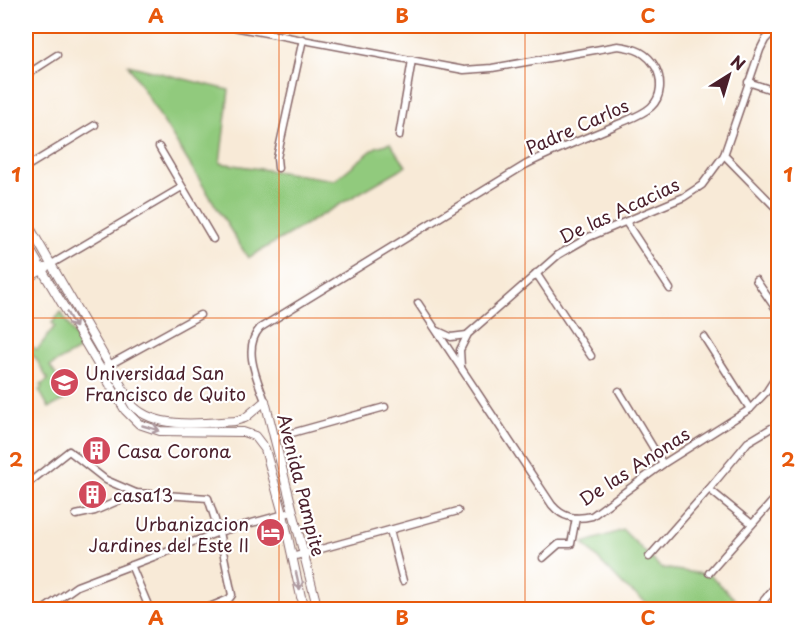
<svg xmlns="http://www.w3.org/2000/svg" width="804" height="635" viewBox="0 0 804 635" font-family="'Playpen Sans',sans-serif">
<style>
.green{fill:#91ca7d;stroke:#6e7454;stroke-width:1.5}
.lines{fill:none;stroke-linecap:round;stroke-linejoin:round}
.minor-casing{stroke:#876667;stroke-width:9}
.tertiary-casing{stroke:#876667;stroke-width:10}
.minor{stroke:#fff;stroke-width:6}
.tertiary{stroke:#fff;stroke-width:8}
.oneway{stroke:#ae9aa0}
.grid{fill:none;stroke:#e8590c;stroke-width:1.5;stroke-opacity:0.55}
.labels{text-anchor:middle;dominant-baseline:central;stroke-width:4.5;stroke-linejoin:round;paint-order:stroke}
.street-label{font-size:18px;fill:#4a1f2b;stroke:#fff}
.poi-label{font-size:18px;fill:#4a1f2b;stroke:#fff;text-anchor:start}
.neatline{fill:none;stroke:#e8590c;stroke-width:2}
.grid-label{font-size:20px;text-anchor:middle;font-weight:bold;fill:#e8590c}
</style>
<rect width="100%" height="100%" fill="#fff"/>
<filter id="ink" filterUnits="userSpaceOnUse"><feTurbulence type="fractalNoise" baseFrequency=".0167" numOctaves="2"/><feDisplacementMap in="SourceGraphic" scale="12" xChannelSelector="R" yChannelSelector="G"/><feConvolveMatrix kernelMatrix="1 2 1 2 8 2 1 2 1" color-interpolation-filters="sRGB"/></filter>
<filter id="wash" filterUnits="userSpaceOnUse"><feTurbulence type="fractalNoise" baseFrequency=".008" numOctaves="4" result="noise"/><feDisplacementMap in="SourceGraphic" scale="24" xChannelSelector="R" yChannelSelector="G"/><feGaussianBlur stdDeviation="1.35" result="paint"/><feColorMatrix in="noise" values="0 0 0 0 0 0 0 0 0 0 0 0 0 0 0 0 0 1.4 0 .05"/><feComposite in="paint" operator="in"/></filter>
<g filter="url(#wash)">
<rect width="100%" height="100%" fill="#f8ead7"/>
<g class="green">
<polygon points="128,65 229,90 220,163 335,180 376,147 390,143 406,166 248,258"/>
<polygon points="61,312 82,348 50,366 70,397 49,408 39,390 42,388 41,385 48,380 35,357 26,354 26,346 28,343 37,350 55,326 52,323"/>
<polygon points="623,530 661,568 710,575 745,609 653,609 651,606 624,586 583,543"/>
</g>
</g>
<g filter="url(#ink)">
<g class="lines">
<defs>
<g id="minor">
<path d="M 228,26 L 464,70 L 492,68 L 618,46 C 635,48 647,52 656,68 C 662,80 662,97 651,107 C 641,116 626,120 614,126 C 584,139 554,150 525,165 L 260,328 C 242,348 257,379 265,401"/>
<polyline points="26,75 57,55"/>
<polyline points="748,82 778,92"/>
<polyline points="399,136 412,60"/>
<polyline points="159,147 213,239"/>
<polyline points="724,155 778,210"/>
<polyline points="26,167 95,125"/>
<polyline points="278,168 277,158 303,39"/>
<polyline points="626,222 670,289"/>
<polyline points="50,265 182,187"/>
<polyline points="536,273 591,356"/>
<polyline points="756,280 778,312"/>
<path d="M 418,303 L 552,505 C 563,518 575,520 592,516 L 663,464 L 750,409 L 767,391 L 778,374"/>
<polyline points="438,331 451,337 467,335"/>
<polyline points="704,337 750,409"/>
<polyline points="461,367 460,350 468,334 558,255 589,237 684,197 702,185 724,155 760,50 765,40 778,26"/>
<polyline points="100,370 200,315"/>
<polyline points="619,391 663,464"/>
<polyline points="274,438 385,407"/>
<polyline points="26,485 69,451 106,480 136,493 208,498 219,532 232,595 229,599 202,610"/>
<polyline points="709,489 752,524"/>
<polyline points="76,515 95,511 136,493"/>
<polyline points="390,530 403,581"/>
<polyline points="292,557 458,511"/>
<polyline points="649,557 709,489 748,442 778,424"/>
<polyline points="543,558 559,544 571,544 576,518"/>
<polyline points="131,565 150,610"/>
<polyline points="709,573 778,495"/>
<polyline points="43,610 77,586 219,532 292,512"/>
<polyline points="756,610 778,583"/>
</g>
<g id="tertiary">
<path d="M 26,221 L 133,406 C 157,430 204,423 235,421 L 245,418 L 265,401"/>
<polyline points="26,243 125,410 139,424 160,431 243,432 255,436 265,449 283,514 301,597 308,610"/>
<polyline points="26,279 45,268"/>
<polyline points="265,401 318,610"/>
</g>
</defs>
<use href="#minor" class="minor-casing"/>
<use href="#tertiary" class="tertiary-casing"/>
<use href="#minor" class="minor"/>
<use href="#tertiary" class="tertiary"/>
</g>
<defs><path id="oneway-shaft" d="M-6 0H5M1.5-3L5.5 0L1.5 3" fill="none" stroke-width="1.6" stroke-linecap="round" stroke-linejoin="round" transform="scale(1.5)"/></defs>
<g class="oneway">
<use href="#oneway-shaft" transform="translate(71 320) rotate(60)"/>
<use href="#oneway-shaft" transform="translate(151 428) rotate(16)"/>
<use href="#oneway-shaft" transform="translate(298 581) rotate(77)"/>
</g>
</g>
<path class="grid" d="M 279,26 L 279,610M 525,26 L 525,610M 26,318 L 778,318"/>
<defs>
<symbol id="university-disc" viewBox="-11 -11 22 22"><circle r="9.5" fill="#d1495b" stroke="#fff"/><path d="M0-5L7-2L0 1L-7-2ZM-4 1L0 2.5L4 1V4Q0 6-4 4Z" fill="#fff"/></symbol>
<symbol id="building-disc" viewBox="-11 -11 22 22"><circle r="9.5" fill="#d1495b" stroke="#fff"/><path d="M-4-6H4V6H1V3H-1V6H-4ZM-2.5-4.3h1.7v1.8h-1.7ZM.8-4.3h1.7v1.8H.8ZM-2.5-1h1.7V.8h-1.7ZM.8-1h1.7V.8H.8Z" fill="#fff"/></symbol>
<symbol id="hotel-disc" viewBox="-11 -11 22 22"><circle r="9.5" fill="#d1495b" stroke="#fff"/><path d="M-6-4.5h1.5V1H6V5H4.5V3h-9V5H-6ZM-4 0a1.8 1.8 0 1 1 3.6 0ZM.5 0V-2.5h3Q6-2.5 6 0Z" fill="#fff"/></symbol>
</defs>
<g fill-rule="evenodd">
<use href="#university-disc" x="48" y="366" width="33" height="33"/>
<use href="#building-disc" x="80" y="434" width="33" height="33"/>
<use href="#building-disc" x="76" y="478" width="33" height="33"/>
<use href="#hotel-disc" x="254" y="516" width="33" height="33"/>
</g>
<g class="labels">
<g class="street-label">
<text transform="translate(577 126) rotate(-24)">Padre Carlos</text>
<text transform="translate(619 210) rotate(-25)">De las Acacias</text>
<text transform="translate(634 466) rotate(-33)">De las Anonas</text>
<text transform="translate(302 485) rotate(76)">Avenida Pampite</text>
</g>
<g class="poi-label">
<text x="85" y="372">Universidad San<tspan x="85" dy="21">Francisco de Quito</tspan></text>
<text x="117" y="450">Casa Corona</text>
<text x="113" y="494">casa13</text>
<text x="249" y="523" text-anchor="end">Urbanizacion<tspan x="249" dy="21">Jardines del Este II</tspan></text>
</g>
</g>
<rect width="804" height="635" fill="none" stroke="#fff" stroke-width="66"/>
<g transform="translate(729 75) rotate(37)" stroke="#ffffff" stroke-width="4.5" paint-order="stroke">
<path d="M0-4.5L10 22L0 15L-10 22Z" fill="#4a1f2b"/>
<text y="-9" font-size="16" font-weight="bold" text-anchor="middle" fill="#4a1f2b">N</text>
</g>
<rect x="33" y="33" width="738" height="569" class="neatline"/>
<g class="grid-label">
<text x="156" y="23">A</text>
<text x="402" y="23">B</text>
<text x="648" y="23">C</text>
<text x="16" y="182">1</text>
<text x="788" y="182">1</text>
<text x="16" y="467">2</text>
<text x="788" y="467">2</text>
<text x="156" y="625">A</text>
<text x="402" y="625">B</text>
<text x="648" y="625">C</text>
</g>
</svg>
